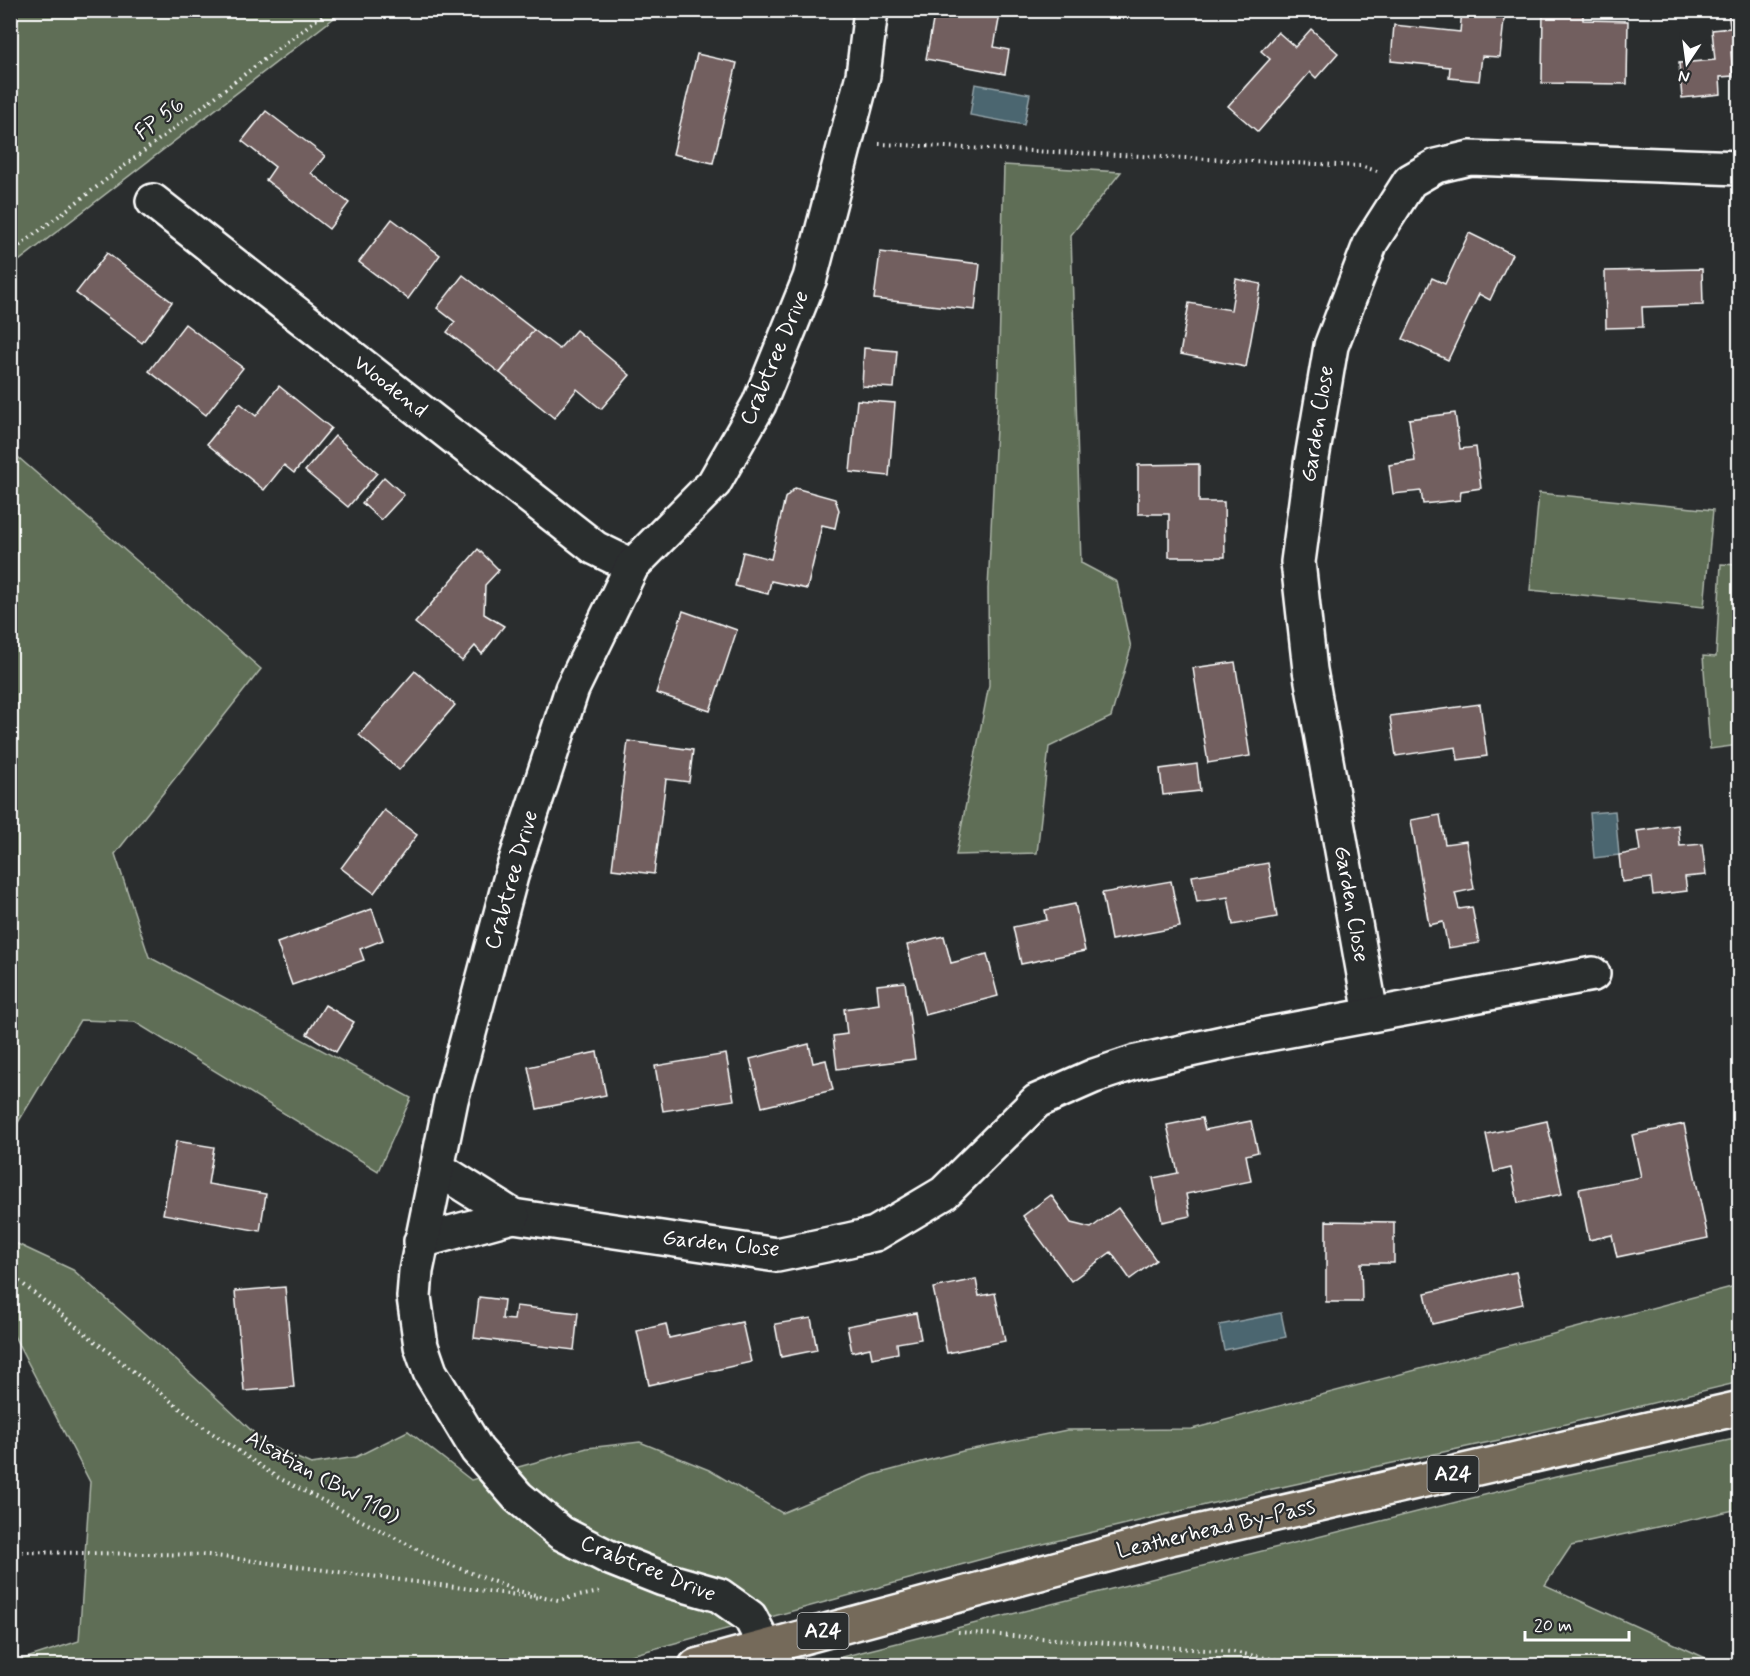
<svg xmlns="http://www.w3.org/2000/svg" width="1750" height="1676" viewBox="0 0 1750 1676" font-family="Mynerve,sans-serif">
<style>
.green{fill:#5e6e56;stroke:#aeb6aa;stroke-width:1.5}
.water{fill:#4b666f;stroke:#93a3a9;stroke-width:1.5}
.building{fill:#725f5e;stroke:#fff;stroke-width:1.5}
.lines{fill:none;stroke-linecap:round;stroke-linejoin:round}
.minor-casing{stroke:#fff;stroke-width:38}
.trunk-casing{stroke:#fff;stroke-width:38}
.path{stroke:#fff;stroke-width:4;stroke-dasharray:1.5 4.5;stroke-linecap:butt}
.minor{stroke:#2a2d2e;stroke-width:33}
.trunk{stroke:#746a5a;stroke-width:33}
.labels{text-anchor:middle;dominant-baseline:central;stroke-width:4.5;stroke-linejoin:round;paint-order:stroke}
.shield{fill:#2a2d2e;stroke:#bfc0c0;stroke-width:1.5}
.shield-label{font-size:21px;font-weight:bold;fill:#fff}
.street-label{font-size:22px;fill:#fff;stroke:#2a2d2e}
</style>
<rect width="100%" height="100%" fill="#2a2d2e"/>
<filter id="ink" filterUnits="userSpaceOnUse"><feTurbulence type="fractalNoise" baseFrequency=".0167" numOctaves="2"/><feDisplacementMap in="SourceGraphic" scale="12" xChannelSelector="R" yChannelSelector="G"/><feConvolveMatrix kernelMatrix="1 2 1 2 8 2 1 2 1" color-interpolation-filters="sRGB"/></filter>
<g filter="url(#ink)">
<g class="green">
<polygon points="10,11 11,10 343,11 11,267"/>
<polygon points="1004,165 1121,172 1071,235 1081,563 1117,582 1131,648 1111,717 1049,747 1037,853 956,855 989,685 988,589 998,388"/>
<polygon points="11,451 261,669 115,854 149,957 411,1098 378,1171 135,1022 80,1020 11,1134"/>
<polygon points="1539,493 1713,510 1704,607 1530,590"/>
<polygon points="1721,564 1739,565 1739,745 1710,749 1703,656 1716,657"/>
<polygon points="11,1241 73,1270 177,1361 267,1445 311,1464 356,1457 408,1431 471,1480 587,1448 640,1442 709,1470 782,1513 873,1475 963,1451 1067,1430 1192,1429 1739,1285 1740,1382 1499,1440 1268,1490 993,1556 595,1665 11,1666 11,1663 79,1641 90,1482 11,1330"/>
<polygon points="1739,1438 1739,1509 1571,1546 1545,1585 1721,1665 810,1665 1556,1477"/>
</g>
<g class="water">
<polygon points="975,84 1030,94 1024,125 970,115"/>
<polygon points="1615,811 1619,855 1594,858 1590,813"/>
<polygon points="1281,1313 1286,1337 1224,1350 1219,1325"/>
</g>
<g class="building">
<polygon points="935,10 984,10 1000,14 994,47 1009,50 1005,74 926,59"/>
<polygon points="1462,10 1505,11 1500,57 1482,56 1479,81 1449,78 1450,67 1391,61 1394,25 1460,32"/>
<polygon points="1543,10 1583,10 1583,20 1628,21 1627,84 1542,83"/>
<polygon points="1728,10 1740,10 1740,52 1731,52 1733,76 1720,77 1721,94 1682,98 1679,63 1715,60 1712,30 1730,28"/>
<polygon points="1311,29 1338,53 1316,78 1310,72 1258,132 1228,106 1270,59 1261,51 1278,32 1295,47"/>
<polygon points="697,54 737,63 713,163 673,154"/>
<polygon points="266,111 325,156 311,173 349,203 329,229 266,180 275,167 242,141"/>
<polygon points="392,219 440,255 408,299 359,262"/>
<polygon points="1469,233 1512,254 1490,300 1479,294 1448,360 1403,339 1432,278 1445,284"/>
<polygon points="880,252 980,264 975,310 874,299"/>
<polygon points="107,253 172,302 142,343 76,293"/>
<polygon points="1702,269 1703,305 1642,307 1643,327 1606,328 1605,271"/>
<polygon points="463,275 534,330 500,373 447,332 455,322 437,308"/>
<polygon points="1236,279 1261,284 1246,367 1180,354 1189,303 1231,310"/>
<polygon points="185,324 243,368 206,415 149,371"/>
<polygon points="534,330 559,349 576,330 630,375 601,409 577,389 554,418 500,373"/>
<polygon points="864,348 897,351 894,388 862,386"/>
<polygon points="279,386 331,428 294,473 284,465 264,490 207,444 240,403 256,416"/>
<polygon points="857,400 895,403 889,476 850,472"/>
<polygon points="1455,413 1460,449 1476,447 1481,488 1461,491 1460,500 1423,504 1421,491 1393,494 1389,465 1415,461 1409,419"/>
<polygon points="335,436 377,473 348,507 305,471"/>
<polygon points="1199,464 1199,502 1224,502 1225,557 1169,557 1169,514 1138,514 1138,465"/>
<polygon points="384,477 404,495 381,520 362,503"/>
<polygon points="795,488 835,499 839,510 835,528 822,525 807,589 771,581 768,594 735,586 743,552 771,559 785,498"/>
<polygon points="478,549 499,570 485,585 484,614 504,626 482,654 475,646 462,661 415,623"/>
<polygon points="683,611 737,630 710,711 656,693"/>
<polygon points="1235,662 1250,756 1208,763 1193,668"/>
<polygon points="415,671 455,705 399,770 359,735"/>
<polygon points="1480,704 1487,756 1458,760 1456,747 1396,756 1390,716"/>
<polygon points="628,741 693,750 689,782 666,779 654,874 612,869"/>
<polygon points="1197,764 1200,791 1163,795 1160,769"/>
<polygon points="384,810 417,835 374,893 341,868"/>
<polygon points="1440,815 1445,844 1466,841 1474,889 1455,893 1459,909 1472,907 1479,943 1448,948 1443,922 1429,925 1411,820"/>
<polygon points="1678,825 1680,846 1702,844 1706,875 1685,877 1687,891 1653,895 1651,878 1622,882 1619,855 1640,851 1637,831"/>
<polygon points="1268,863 1277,917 1233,925 1228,897 1197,902 1192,876"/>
<polygon points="1171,881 1180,927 1111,940 1102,893"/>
<polygon points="1075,904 1085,951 1021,964 1013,927 1047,920 1045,910"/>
<polygon points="372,909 383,940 360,949 364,960 292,985 277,943"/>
<polygon points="944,936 951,963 987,954 998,996 925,1015 907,945"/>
<polygon points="905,982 915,1059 837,1069 833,1036 847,1034 844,1009 879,1004 877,985"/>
<polygon points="325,1005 354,1022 336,1052 307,1034"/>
<polygon points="809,1044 813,1063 826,1060 833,1090 762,1107 750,1059"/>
<polygon points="597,1052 606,1095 537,1109 528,1067"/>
<polygon points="726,1054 734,1100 663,1111 655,1066"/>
<polygon points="1202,1118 1205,1130 1251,1121 1258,1152 1246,1155 1251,1181 1186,1194 1190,1216 1162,1222 1153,1178 1178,1173 1167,1125"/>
<polygon points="1547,1121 1562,1194 1518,1203 1511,1168 1494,1172 1486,1134"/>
<polygon points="1684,1124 1708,1238 1617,1257 1612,1235 1589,1240 1579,1189 1641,1177 1632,1135"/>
<polygon points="176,1141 214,1147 208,1184 266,1194 260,1231 163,1214"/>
<polygon points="1051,1195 1071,1223 1091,1228 1118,1208 1156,1260 1130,1279 1111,1252 1071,1281 1023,1216"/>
<polygon points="1326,1221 1394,1222 1394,1263 1361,1263 1362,1302 1326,1302"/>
<polygon points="1516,1272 1523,1304 1432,1324 1425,1293"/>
<polygon points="976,1279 979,1296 995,1293 1005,1341 947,1353 933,1288"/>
<polygon points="285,1287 294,1387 244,1391 235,1291"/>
<polygon points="479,1297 504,1300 502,1319 514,1320 516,1306 578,1313 574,1350 474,1338"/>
<polygon points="916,1313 921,1339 897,1343 898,1353 872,1358 870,1348 852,1352 847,1326"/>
<polygon points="811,1318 817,1350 781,1357 775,1324"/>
<polygon points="742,1322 751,1362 649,1385 637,1331 666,1324 669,1338"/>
</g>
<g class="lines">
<defs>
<g id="minor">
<polyline points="153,201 595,548 632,566"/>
<polyline points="1371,1014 1310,670 1298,562 1311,464 1331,346 1371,242 1410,181 1436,166 1470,158 1740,168"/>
<polyline points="513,1216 777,1255 849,1240 875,1234 944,1193 1037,1101 1094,1076 1136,1062 1236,1040 1593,974"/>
<polyline points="421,1241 513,1216 437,1168"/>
<polyline points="765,1646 750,1617 719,1595 663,1579 610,1558 561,1533 518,1497 477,1450 430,1372 421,1346 414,1297 416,1271 451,1100 511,876 572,689 632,566 714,483 759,404 810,278 863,75 871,10"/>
</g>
<polyline id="trunk" points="696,1666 1166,1539 1740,1408"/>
</defs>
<use href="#minor" class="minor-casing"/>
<use href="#trunk" class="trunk-casing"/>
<g class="path">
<polyline points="879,144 1360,166 1377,171"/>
<polyline points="10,253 329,10"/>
<polyline points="10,1274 206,1429 275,1476 440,1561 518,1591 558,1600 600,1592"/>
<polyline points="22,1552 208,1555 540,1598"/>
<polyline points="958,1632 1233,1652 1311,1666"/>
</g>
<use href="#minor" class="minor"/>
<use href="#trunk" class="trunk"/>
</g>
</g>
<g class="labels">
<g class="shield">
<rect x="1427.5" y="1456" width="51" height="36" rx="4.5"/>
<rect x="797.5" y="1613" width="51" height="36" rx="4.5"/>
</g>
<g class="shield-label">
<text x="1453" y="1474">A24</text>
<text x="823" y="1631">A24</text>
</g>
<g class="street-label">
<text transform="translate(160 119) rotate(-37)">FP 56</text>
<text transform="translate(775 358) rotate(-67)">Crabtree Drive</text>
<text transform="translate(390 387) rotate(38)">Woodend</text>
<text transform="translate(1318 424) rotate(-81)">Garden Close</text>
<text transform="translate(512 880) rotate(-74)">Crabtree Drive</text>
<text transform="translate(1351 904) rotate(80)">Garden Close</text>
<text transform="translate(721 1244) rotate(6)">Garden Close</text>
<text transform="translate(322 1478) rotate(29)">Alsatian (BW 110)</text>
<text transform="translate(1216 1529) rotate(-13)">Leatherhead By-Pass</text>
<text transform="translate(648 1569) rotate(22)">Crabtree Drive</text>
</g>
</g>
<rect width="1750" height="1676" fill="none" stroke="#2a2d2e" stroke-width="36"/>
<rect x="18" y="18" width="1714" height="1640" fill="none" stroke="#fff" stroke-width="2" filter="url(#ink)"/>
<g transform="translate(1687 63) rotate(193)" stroke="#2a2d2e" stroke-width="4.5" paint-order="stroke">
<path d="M0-4.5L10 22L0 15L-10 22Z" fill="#ffffff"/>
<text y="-9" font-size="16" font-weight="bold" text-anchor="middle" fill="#ffffff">N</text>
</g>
<path d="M1525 1631v9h104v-9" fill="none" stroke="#ffffff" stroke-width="3"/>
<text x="1534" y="1631" font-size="18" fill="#ffffff" stroke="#2a2d2e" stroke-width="4.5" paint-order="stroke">20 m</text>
</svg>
